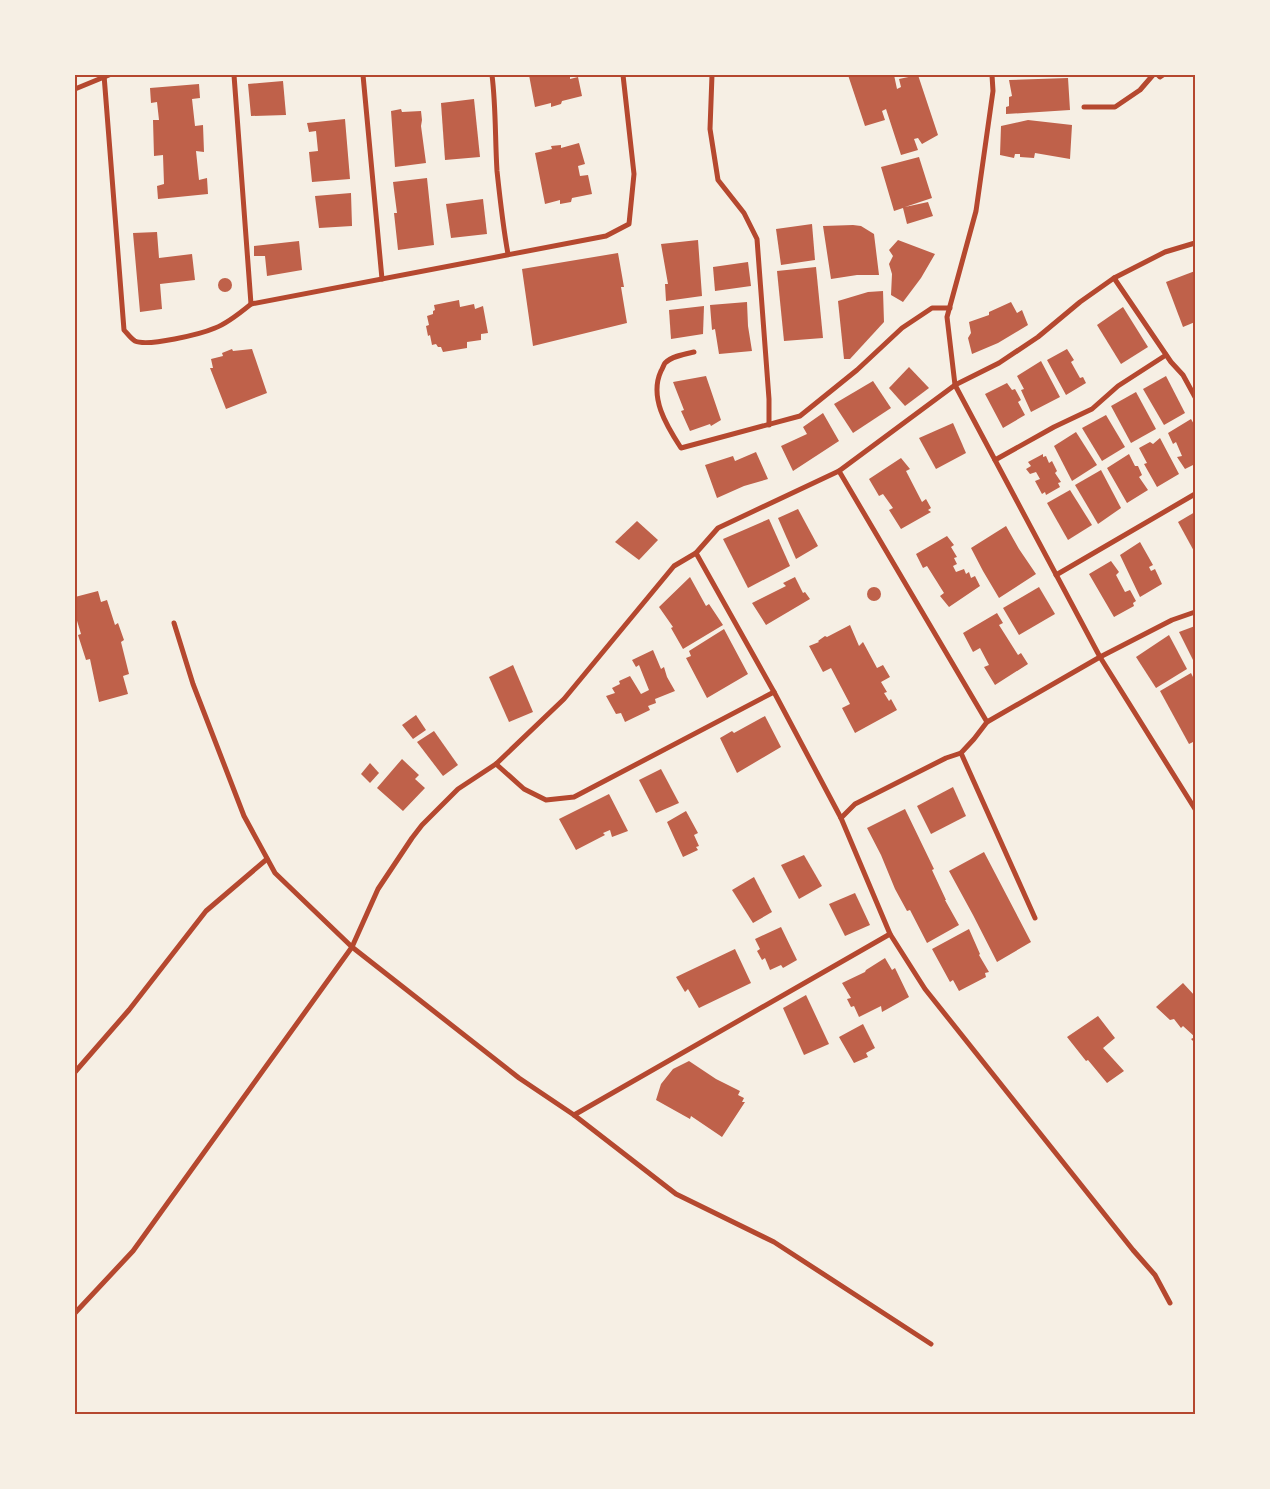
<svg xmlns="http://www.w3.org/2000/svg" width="1270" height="1489" viewBox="0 0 1270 1489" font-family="'IBM Plex Sans',sans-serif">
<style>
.building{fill:#bf614a}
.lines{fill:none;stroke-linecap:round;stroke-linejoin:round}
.minor{stroke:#b5482f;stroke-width:5}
.neatline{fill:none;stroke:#b5482f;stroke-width:2}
</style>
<rect width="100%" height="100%" fill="#f6efe4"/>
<g class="building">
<polygon points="529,75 570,75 570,79 578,77 582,96 562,101 561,104 551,107 551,103 535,107"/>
<polygon points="848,75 894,75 897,89 901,87 899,79 918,75 938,135 922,144 918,138 914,139 918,150 901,155 886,109 882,111 885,120 865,126"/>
<polygon points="1068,78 1070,110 1006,114 1006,107 1009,106 1009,97 1012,96 1009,80"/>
<polygon points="283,81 286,115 251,116 248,84"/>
<polygon points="199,84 200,98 192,99 195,126 203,125 204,152 196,151 199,180 207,178 208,194 158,199 157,186 164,184 163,155 154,156 153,120 159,120 157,102 151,103 150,88"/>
<polygon points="474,99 480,157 445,160 441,103"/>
<polygon points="401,109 402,112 421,111 422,120 421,126 426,163 395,167 391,111"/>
<polygon points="345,119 350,179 312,182 309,152 318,151 316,131 309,132 307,123"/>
<polygon points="1028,120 1072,125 1070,159 1035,153 1034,158 1020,157 1020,154 1015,154 1014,158 1000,155 1001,126"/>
<polygon points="579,143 585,164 578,166 580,176 588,175 592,194 572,198 571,202 560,204 560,200 545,204 535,153 552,149 551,146 561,145 561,148"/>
<polygon points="919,157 932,198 905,207 928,202 933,216 907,224 903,208 894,211 881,167"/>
<polygon points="427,178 434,245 398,250 394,213 397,213 393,182"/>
<polygon points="351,193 352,226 319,228 315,196"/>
<polygon points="483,199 487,234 451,238 446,204"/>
<polygon points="812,224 815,260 781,265 776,229"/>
<polygon points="853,225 861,226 874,234 879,275 857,275 831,279 823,226"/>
<polygon points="157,232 159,258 192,254 195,280 160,284 162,309 140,312 133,233"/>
<polygon points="698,240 702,296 666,301 665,284 668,284 661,244"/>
<polygon points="898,240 935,254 921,278 903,302 891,295 892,274 889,264 893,256 889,250"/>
<polygon points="299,241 302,270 267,276 265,256 254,256 254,246"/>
<polygon points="618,253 624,287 621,287 627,323 533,346 522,269"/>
<polygon points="748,262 751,286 715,291 713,267"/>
<polygon points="816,267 823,338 784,341 777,271"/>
<polygon points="1195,271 1195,322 1183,327 1166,282"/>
<circle cx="225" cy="285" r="7"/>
<polygon points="883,291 884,322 850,359 844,359 838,301 868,292"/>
<polygon points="459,300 460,307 474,304 475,309 483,306 488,333 481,334 481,340 467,342 467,348 443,352 441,347 438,347 436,344 432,345 430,335 428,336 426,326 429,325 427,316 433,314 433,311 435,310 434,305"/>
<polygon points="747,302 748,326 752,351 719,354 715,329 712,330 710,305"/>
<polygon points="1011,302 1017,313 1022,310 1028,325 998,343 972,354 968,338 971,333 969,322 989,315 989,312"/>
<polygon points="704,306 703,334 671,339 669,310"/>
<polygon points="1123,307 1148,347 1121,364 1097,325"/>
<polygon points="232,349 233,351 252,349 267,393 226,409 210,368 213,368 211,359 223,356 222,353"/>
<polygon points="1067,349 1074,360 1071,362 1080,378 1083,377 1086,383 1066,395 1047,360"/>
<polygon points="1041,361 1060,397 1031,412 1021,390 1024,389 1017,376"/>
<polygon points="909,367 929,388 905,406 889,388"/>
<polygon points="706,376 721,420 711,426 710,424 690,431 681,411 684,410 673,382"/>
<polygon points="1166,376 1185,413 1164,425 1143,389"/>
<polygon points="873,381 891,408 853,433 834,404"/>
<polygon points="1007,383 1012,390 1015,389 1021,400 1018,402 1025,415 1003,428 985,394"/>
<polygon points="1136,392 1156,429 1131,443 1111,406"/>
<polygon points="823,413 839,441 793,471 781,446 807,434 803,427"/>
<polygon points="1106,415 1125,447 1102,461 1082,428"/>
<polygon points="1191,419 1195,426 1195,464 1185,469 1177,457 1182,456 1176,442 1173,444 1168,433"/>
<polygon points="953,423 966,453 936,469 919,438"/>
<polygon points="1076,432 1097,465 1072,481 1054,446"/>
<polygon points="1160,438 1179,474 1157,487 1144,464 1147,463 1139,448 1150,442 1153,444"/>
<polygon points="756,452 768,479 744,486 717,498 705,465 733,456 735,461"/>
<polygon points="1043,454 1043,457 1046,456 1049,463 1052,461 1057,471 1055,473 1061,482 1058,483 1060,487 1046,495 1045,492 1042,494 1035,481 1040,479 1036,472 1030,474 1026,469 1031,466 1028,462"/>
<polygon points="1129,454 1135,466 1138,466 1142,475 1139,477 1148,490 1127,503 1107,468"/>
<polygon points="901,458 910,469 906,471 922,502 926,499 931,508 928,510 931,512 901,529 889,510 893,508 883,494 879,496 869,479"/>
<polygon points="1101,470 1121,508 1098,524 1075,485"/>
<polygon points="1070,490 1092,525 1068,540 1047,503"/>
<polygon points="798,509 818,546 796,559 778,518"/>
<polygon points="1195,512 1195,553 1178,522"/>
<polygon points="769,519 790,566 748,588 723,539"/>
<polygon points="637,521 658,540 639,560 615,542"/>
<polygon points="1006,526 1019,549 1036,574 999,598 983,571 971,548"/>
<polygon points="947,536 954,545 951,547 957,557 954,558 957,564 953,566 956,572 964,569 966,574 969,572 971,578 975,576 980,586 949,607 940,596 944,593 927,566 923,568 916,554"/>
<polygon points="1140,542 1153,565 1149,567 1151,571 1155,569 1162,584 1140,597 1120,555"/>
<polygon points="1111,561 1119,572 1116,575 1125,592 1130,590 1136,601 1133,603 1134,606 1114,617 1089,574"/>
<polygon points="690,577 706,606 709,604 723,625 683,649 671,628 673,627 659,607"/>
<polygon points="795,577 803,593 805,592 810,599 766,625 752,603 786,586 783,583"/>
<polygon points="1039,587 1055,614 1019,635 1003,608"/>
<circle cx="874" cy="594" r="7"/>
<polygon points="98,591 101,602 107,600 115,625 118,623 124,640 121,642 129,674 123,676 128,694 99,702 90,659 86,660 78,635 81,634 75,614 75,597"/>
<polygon points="997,613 1003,623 999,625 1018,655 1021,653 1028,664 995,685 984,667 989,665 980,648 973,652 963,633"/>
<polygon points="850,625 859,646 863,642 877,668 883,665 890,677 881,682 887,692 884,693 889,701 891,699 897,710 855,733 842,708 850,704 831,668 823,672 809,646 819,642 818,641 825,636 827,637"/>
<polygon points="1195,626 1195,664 1179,632"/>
<polygon points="724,629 748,674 707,698 686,658 691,656 689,651"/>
<polygon points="1169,635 1187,669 1156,688 1136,657"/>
<polygon points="653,650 661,669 664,667 667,677 675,691 655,699 656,703 648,706 650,710 625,722 621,713 616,714 606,696 615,693 612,688 620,684 619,681 630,676 641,694 649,690 639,665 636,667 632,660"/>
<polygon points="513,665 533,712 509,722 489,677"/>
<polygon points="1191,673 1195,681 1195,741 1189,744 1160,691"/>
<polygon points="416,715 426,730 413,739 402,725"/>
<polygon points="765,716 781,747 737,773 720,738 732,731 734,733"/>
<polygon points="434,731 458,765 443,776 417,742"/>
<polygon points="402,759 419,775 415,779 425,788 403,811 377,788"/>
<polygon points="370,763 379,773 370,783 361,774"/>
<polygon points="661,769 679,803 656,813 639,780"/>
<polygon points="953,787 966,816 931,834 917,806"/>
<polygon points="609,794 628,831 612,837 610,830 603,833 605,835 576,850 559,819"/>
<polygon points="905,809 934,869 932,870 946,900 945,900 959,925 927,943 910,910 907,911 895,889 881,855 867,828"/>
<polygon points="686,811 698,833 694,835 699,846 696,847 698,850 683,857 667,822"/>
<polygon points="984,852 1031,942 997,962 973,915 949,871"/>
<polygon points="804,855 822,886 799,899 781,865"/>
<polygon points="754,877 772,912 753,923 732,890"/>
<polygon points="855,893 870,925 845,936 829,904"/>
<polygon points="781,927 797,960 783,968 781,965 770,970 765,958 762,960 757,951 760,949 755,939"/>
<polygon points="969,929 980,954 979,955 989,972 985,973 986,977 959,991 953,980 950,982 932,949"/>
<polygon points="735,949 751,983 699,1008 688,989 685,992 676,977"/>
<polygon points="885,958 892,970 895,968 909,997 882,1012 881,1006 859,1017 854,1006 851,1007 847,999 851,998 842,983 865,972 866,970"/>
<polygon points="1183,983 1195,996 1195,1043 1191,1039 1195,1037 1183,1026 1181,1028 1174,1019 1170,1020 1156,1007"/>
<polygon points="806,995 829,1044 804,1055 783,1008"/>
<polygon points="1098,1016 1115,1038 1103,1048 1124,1071 1107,1083 1088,1060 1086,1061 1067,1037"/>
<polygon points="863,1024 875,1048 866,1053 868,1057 854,1063 839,1037"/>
<polygon points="689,1061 716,1079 740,1091 738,1095 744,1098 742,1102 745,1102 722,1137 691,1116 690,1119 656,1100 661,1084 673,1069"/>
</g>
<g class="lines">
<g class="minor">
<path d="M 104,75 L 124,330 C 127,333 131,339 135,341 C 148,347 201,334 215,328 C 228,323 240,313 251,304"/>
<polyline points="234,75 251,304 606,236 629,224 634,174 623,75"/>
<polyline points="363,75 382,279"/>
<path d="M 492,75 C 496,107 495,139 497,171 C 500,199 503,227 508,254"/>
<polyline points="712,75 710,129 718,180 744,213 757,239 769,399 769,425"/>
<polyline points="992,75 993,91 976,211 947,317 955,385 1100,657 1195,809"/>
<polyline points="1158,75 1160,77 1163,75"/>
<polyline points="75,89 109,75"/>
<polyline points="1084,107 1115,107 1140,90 1153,75"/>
<polyline points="1114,278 1171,362 1183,375 1195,397"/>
<path d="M 694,352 C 685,354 672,356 665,363 C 664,364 662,370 661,371 C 649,397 666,425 681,448 L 800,416 L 857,370 L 902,328 L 932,308 L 950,308"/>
<polyline points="995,460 1054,427 1092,409 1118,386 1166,355"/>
<polyline points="839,471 987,722"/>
<polyline points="696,553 774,692 841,818 890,934 925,989 1133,1250 1155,1275 1170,1303"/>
<polyline points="1056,575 1195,494"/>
<polyline points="174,623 193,684 244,816 275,873 352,947 519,1078 574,1115 676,1194 774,1242 931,1344"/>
<polyline points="961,753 1035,918"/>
<polyline points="496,764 524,789 546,800 574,797 774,692"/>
<polyline points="841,818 855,804 946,758 961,753 974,739 987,722 1100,657 1172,620 1195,612"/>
<polyline points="75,1072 129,1010 206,911 267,859"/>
<polyline points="574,1115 890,934"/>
<polyline points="75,1313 133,1251 352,947 378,889 412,838 422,825 458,789 496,764 564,699 674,566 696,553 718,528 839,471 955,385 999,363 1038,337 1080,302 1114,278 1165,252 1195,243"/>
</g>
</g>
<rect width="1270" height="1489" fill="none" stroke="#f6efe4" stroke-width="152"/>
<rect x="76" y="76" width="1118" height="1337" class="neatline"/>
</svg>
